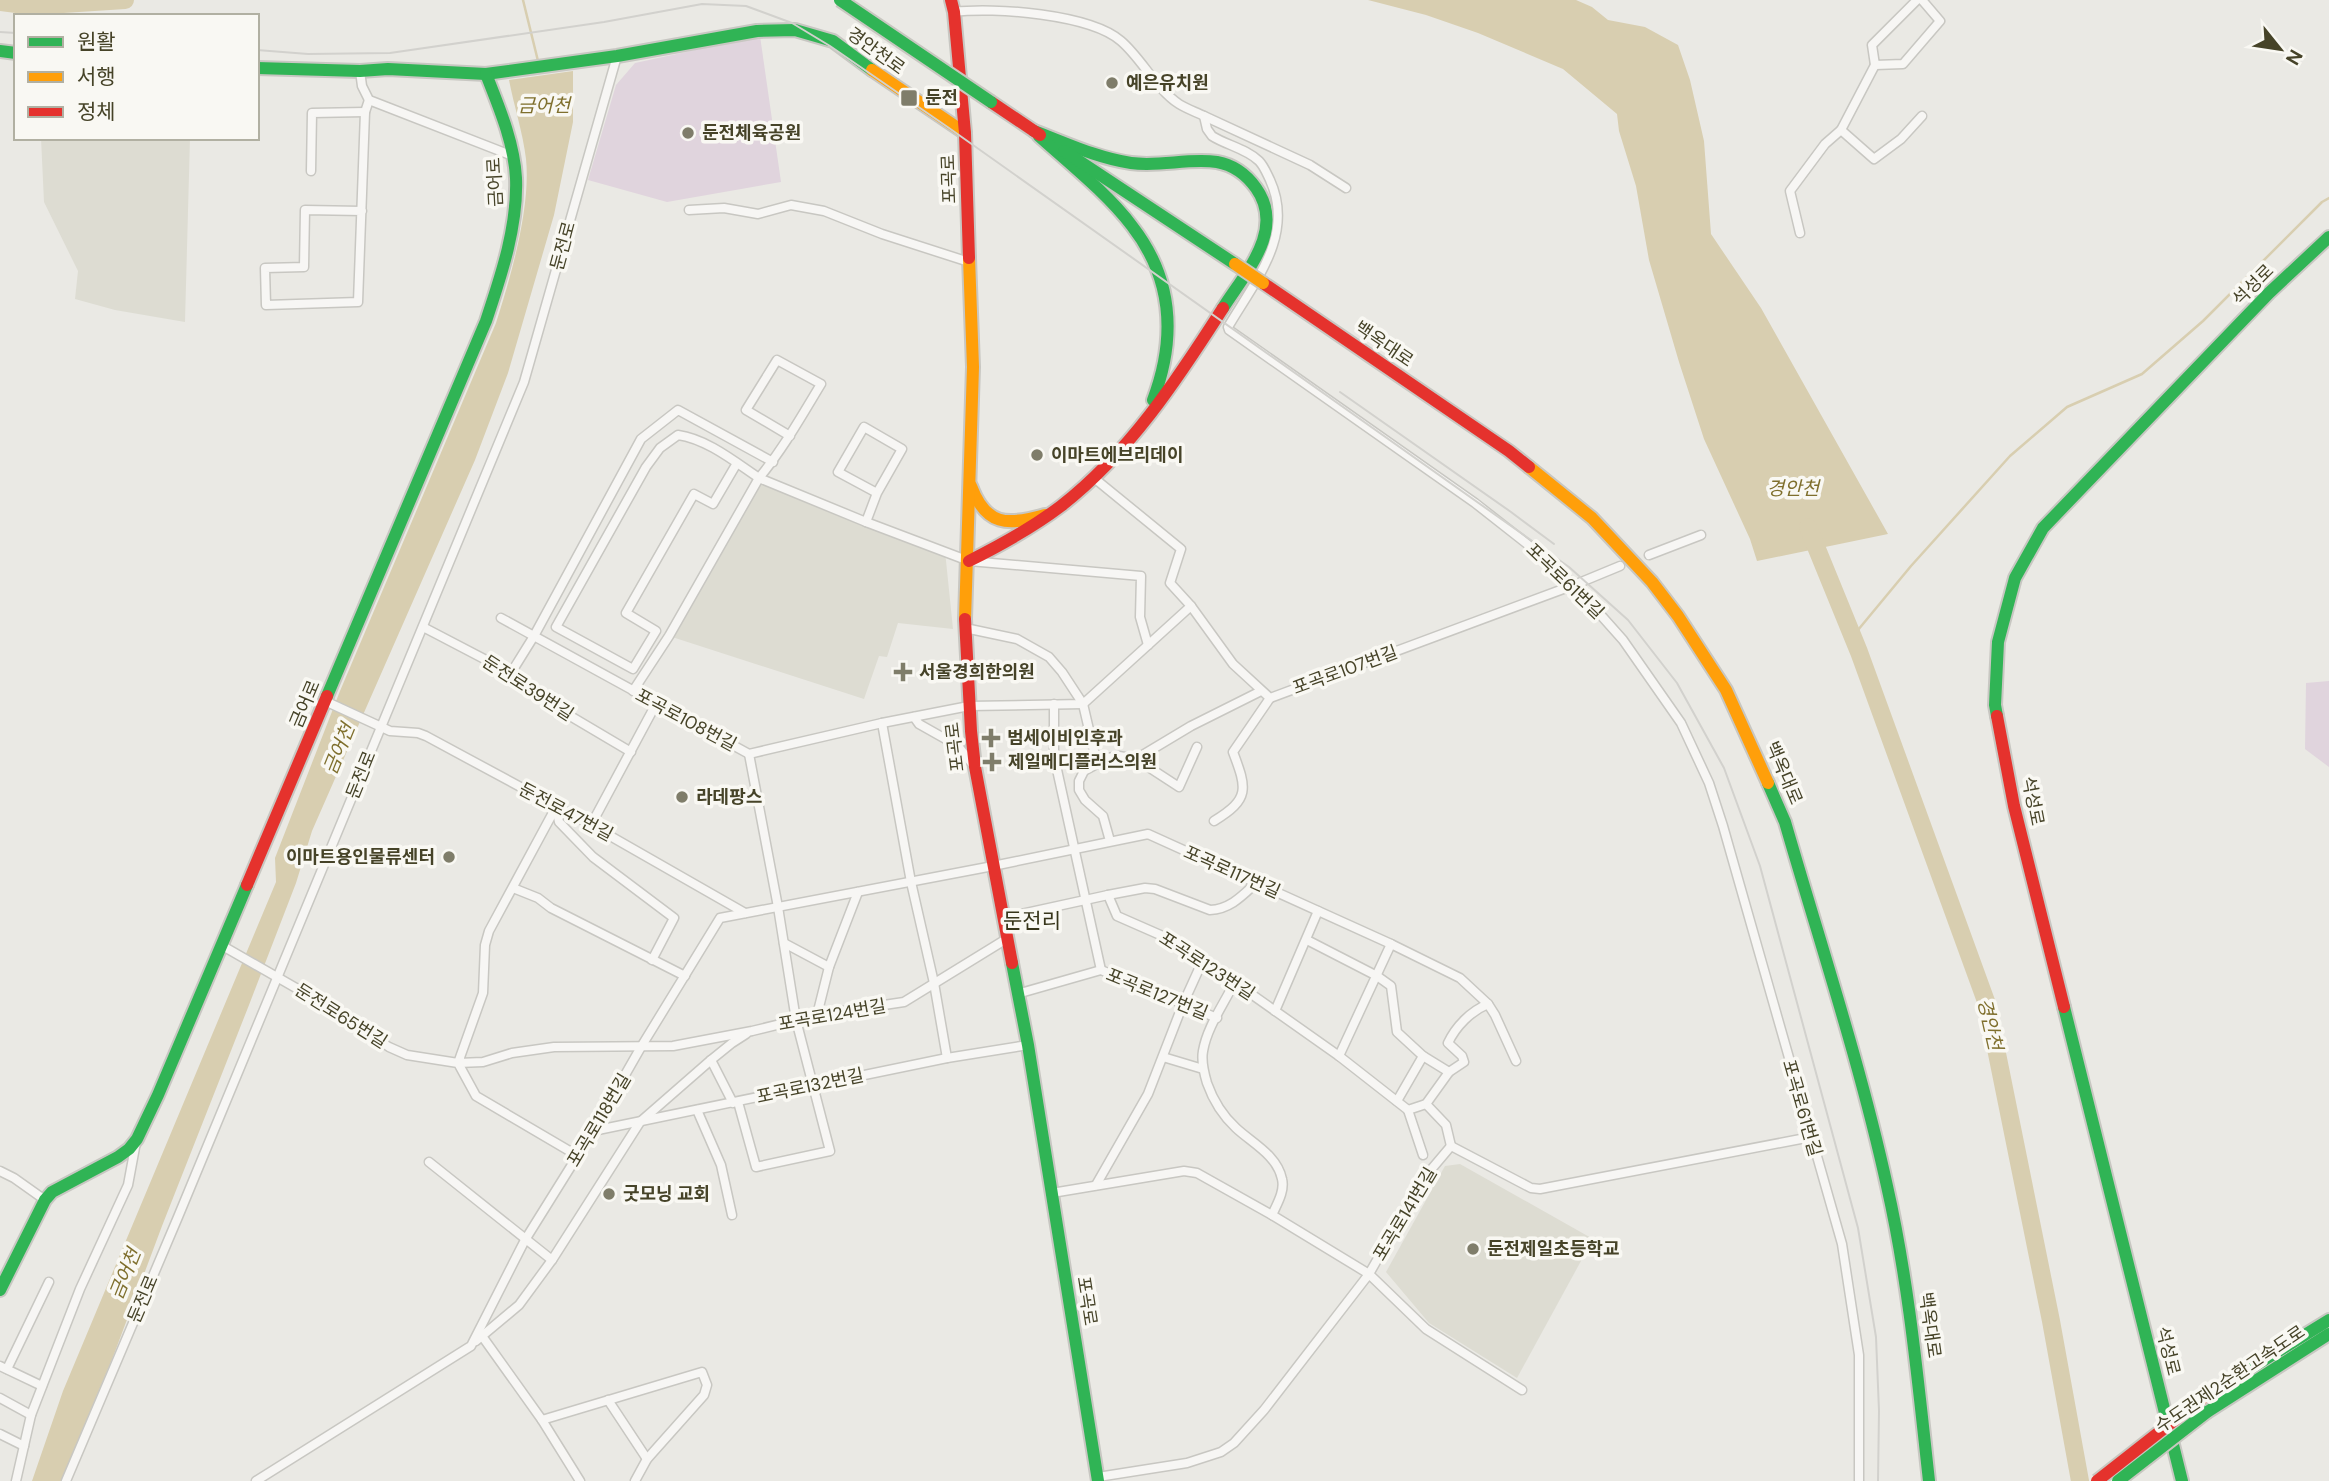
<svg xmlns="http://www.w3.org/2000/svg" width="2329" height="1481" viewBox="0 0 2329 1481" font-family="'DM Sans','Noto Sans KR',sans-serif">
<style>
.built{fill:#dddcd2}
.green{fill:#e0d4dd}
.water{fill:#d8ceb0}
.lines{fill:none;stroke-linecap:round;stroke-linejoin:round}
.stream{stroke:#d8ceb0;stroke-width:2.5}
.river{stroke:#d8ceb0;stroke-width:18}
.street-casing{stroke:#c8c7c2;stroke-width:11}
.fast-casing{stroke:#c8c7c2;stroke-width:16}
.slow-casing{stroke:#c8c7c2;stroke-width:16}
.jam-casing{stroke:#c8c7c2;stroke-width:16}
.street{stroke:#f7f6f4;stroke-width:8}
.fast{stroke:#30b455;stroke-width:12}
.slow{stroke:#ff9f0a;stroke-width:12}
.jam{stroke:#e5322d;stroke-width:12}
.tram{stroke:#d2d1cd;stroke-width:2}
.fast-bridge-casing{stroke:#c8c7c0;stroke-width:16;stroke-linecap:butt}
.slow-bridge-casing{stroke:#c8c7c0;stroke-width:16;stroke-linecap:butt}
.jam-bridge-casing{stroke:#c8c7c0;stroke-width:16;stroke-linecap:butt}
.fast-bridge{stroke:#30b455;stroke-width:12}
.slow-bridge{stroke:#ff9f0a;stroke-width:12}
.jam-bridge{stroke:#e5322d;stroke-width:12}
.poi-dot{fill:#7f7d6a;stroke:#f9f8f3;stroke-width:2.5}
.labels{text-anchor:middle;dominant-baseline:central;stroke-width:7;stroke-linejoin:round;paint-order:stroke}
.street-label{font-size:18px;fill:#464328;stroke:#f9f8f3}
.poi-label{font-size:18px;font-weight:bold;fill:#464328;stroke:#f9f8f3;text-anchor:start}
.water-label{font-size:19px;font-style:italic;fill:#7f6f2d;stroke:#f9f8f3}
.quarter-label{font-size:21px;fill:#37351a;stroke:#f9f8f3}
</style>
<rect width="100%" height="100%" fill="#eae9e4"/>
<g class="built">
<polygon points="41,138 190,138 185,322 115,310 75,299 78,271 44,202"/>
<polygon points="759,478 945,551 953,629 898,623 887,657 879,656 864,699 669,636"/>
<polygon points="1460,1164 1593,1239 1517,1378 1429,1323 1386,1272 1445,1166"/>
</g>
<g class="green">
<polygon points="760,36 781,182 667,202 588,180 616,85 635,63"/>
<polygon points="2329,681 2329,767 2305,749 2306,683"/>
</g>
<g class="water">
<polygon points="1368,0 1576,0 1592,7 1608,20 1645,27 1678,45 1690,80 1704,141 1711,234 1761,308 1888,534 1757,561 1750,539 1704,439 1679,362 1649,260 1636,186 1619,131 1617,114 1563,69 1478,33 1426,15"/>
<path d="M 573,71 L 573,122 L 554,215 L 508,373 L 475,460 L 312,831 L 296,883 L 249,1005 L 162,1226 L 113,1357 L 61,1481 L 32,1481 L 63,1391 L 276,882 L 275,858 L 340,691 L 496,323 C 511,276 531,207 526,159 C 523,133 514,106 509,80 Z"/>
</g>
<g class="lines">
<g class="stream">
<polyline points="523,0 538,61"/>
<polyline points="1853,636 1911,566 2010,456 2067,407 2142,374 2203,321 2322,202 2329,198"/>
</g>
<g class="river">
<polyline points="0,2 32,6 125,0"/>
<polyline points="1808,527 1859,652 1987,1004 2051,1321 2080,1481"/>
</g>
<defs>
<g id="street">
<polyline points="1917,0 1872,45 1875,65 1903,64 1940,21 1922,0"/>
<path d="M 954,12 C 994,7 1090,14 1121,41 C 1142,59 1156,89 1179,104 C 1187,109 1196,112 1204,116 L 1207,129 L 1212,136 C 1226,145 1247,149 1259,161 C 1264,166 1267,174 1270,180 C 1295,235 1255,281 1228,327 L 1229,330 L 1475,503 L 1550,562 L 1574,585 L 1623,640 L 1681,723 L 1709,783 L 1723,826 L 1842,1244 L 1859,1355 L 1859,1481"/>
<polyline points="360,71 362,86 369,100 513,156"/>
<polyline points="1204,116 1310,165 1346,188"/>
<polyline points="1841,130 1874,159 1901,139 1922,116"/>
<polyline points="311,171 312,113 365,112"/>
<polyline points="689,210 724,208 758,214 791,205 824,211 882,234 969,262"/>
<polyline points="362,211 305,210 304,267 265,268 266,305 358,302 365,112 369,100"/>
<polyline points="1800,233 1790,191 1825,144 1841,130 1875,65"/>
<path d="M 737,463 L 713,504 L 694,494 L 626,613 L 656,631 L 633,669 L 556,627 L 646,467 L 660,448 L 678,435 C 707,439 735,462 759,478 C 783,449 801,417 821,384 L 777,360 L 746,410 L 790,436"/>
<polyline points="1094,478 1181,549 1170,583 1191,606"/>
<polyline points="866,522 877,493 902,449 864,427 838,472 877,493"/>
<polyline points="1649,555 1701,535"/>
<polyline points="501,618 749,754 882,723 969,706 1083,704 1191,606 1233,664 1270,698 1574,585 1620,566"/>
<polyline points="423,627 511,673 550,704 631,752"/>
<polyline points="965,628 1017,639 1049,657 1062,672 1083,704 1097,764"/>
<polyline points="511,673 534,636 641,439 678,410 773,462"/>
<polyline points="633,691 669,636 759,478 866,522 969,561 1141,576 1140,617 1148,645"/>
<polyline points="325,701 390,731 418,733 426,736 591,825 745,913"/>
<polyline points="1054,704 1054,756 1101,970"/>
<polyline points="914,717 919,724 958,746 973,765"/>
<polyline points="882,723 911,882 934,983 947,1058"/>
<polyline points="1136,759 1191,726 1261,691"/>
<polyline points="556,807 489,931 485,945 483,993 458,1063 483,1062 512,1053 554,1047 673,1046 752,1031 817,1015 904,1002 1008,938"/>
<polyline points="556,807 559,822 593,857 674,918 652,960"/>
<path d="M 1214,821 C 1250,799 1247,789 1233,752 L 1270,698"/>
<polyline points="591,825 656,704"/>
<polyline points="1110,841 1103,816 1085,800 1079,790 1079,781 1084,771 1108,758 1119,756 1136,759 1179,787 1197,747"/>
<polyline points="513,888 538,898 551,908 685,976"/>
<path d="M 1108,895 L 1145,888 L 1155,889 L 1210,910 C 1230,909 1242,896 1256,883"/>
<path d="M 1003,918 L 1108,895 L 1117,916 L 1174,941 L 1203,960 L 1339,1056 L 1408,1110 L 1426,1104 L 1449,1072 L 1464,1062 L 1462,1056 L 1448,1043 C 1456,1026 1471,1011 1488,1004"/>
<polyline points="1307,940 1377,976 1391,986 1397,1032 1423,1056 1449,1072"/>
<polyline points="784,943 829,967"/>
<polyline points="221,945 310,996 389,1047 407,1055 458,1063 476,1096 578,1156"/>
<path d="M 1234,983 C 1224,1004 1207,1027 1203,1051 C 1201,1062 1204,1073 1207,1083 C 1213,1100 1223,1116 1236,1128 C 1252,1143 1277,1155 1282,1179 C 1285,1191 1277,1204 1272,1215"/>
<polyline points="1017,994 1101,970 1217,1018"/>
<polyline points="1275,1011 1318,911"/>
<polyline points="817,1015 829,967 858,892"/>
<polyline points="1339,1056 1391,944"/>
<polyline points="1163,1057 1203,1069"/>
<polyline points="711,1060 733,1103"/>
<polyline points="1397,1101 1423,1056"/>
<polyline points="738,1102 756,1167 830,1151 796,1020 778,907 749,754"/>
<polyline points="1426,1104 1446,1125 1451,1146"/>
<polyline points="697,1110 721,1165 732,1215"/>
<polyline points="1408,1110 1423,1155"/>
<polyline points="593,1131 947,1058 1028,1045"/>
<polyline points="429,1162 552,1260"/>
<polyline points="0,1171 14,1178 45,1200"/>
<polyline points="1096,1185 1148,1094 1183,1004 1203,960"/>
<polyline points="1052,1193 1184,1171 1197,1173 1272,1215 1369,1274 1424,1178 1451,1146 1531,1188 1540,1189 1811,1137"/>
<polyline points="482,1336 542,1420 580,1481"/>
<polyline points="476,1341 519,1305 552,1260 640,1122 711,1060 732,1043 746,1034"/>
<polyline points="0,1366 42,1386"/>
<polyline points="7,1369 49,1282"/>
<polyline points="0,1398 31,1415"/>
<polyline points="608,1400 647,1459"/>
<polyline points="542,1420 702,1372 707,1385 704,1395 647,1459 635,1481"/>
<polyline points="0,1434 24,1446"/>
<polyline points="1098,1477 1187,1463 1221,1452 1234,1443 1264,1410 1369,1274 1426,1329 1522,1390"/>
<polyline points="16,1481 31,1415 80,1289 128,1185 136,1142"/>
<polyline points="66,1481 178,1217 524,382 617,56"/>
<polyline points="256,1481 471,1346 525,1240 593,1131 641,1047 720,918 993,866 1148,834 1391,944 1460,978 1488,1004 1495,1015 1516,1061"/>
</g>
<g id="fast">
<polyline points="0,51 16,53"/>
<polyline points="257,68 360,71 388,69 486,74 617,56 757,31 795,30 833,41 872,70"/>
<path d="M 1034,131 C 1066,143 1097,158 1131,163 C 1160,167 1188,158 1217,162 C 1234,165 1246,174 1256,188 C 1286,230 1245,273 1223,308"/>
<path d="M 1039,136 C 1069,163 1108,194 1132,226 C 1174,280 1176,339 1153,400"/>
<polyline points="1064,151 1235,264"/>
<path d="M 327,696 L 486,321 C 501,276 518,226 516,178 C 514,142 499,107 486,74"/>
<polyline points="1997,716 1995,705 1998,642 2015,578 2043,528 2269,293 2329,237"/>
<path d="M 1768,783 L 1785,822 C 1820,943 1860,1063 1887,1186 C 1909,1283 1918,1382 1929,1481"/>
<polyline points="1012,963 1028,1045 1098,1481"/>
<polyline points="2064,1007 2182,1481"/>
<polyline points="0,1290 45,1200 52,1192 118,1157 129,1149 137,1139 158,1095 247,885"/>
<polyline points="2204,1397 2329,1320"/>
<polyline points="2207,1412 2329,1334"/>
</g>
<g id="slow">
<polyline points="872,70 965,133"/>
<polyline points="1529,467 1592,518 1652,582 1678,616 1726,690 1768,783"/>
<path d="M 971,486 C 986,526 1007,526 1045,515"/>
<polyline points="965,619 973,367 969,258"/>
</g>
<g id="jam">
<polyline points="951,0 954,12 965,133 969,258"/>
<polyline points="991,102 1040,135"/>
<polyline points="1263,283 1509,451 1529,467"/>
<path d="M 969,561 C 1001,545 1032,528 1061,506 C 1129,453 1177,380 1223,308"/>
<polyline points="965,619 971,731 975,767 1012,963"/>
<polyline points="1997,716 2014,806 2064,1007"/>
<polyline points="247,885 327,696"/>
</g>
</defs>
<use href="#street" class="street-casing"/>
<use href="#fast" class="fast-casing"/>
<use href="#slow" class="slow-casing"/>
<use href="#jam" class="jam-casing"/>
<use href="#street" class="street"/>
<use href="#fast" class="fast"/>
<use href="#slow" class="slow"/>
<use href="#jam" class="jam"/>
<g class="tram">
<polyline points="0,32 16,33"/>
<polyline points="257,50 308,54 390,53 604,22 702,4 746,6 792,23 830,46 949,128 1569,567 1628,620 1677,683 1724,768 1760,866 1858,1228 1876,1337 1879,1411 1878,1481"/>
<polyline points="1340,392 1511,512 1554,544"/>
</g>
<defs>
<g id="fast-bridge">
<polyline points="840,0 991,102"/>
<polyline points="2118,1481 2207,1412"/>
</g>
<polyline id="slow-bridge" points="1235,264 1263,283"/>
<polyline id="jam-bridge" points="2097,1481 2204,1397"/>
</defs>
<use href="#fast-bridge" class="fast-bridge-casing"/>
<use href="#slow-bridge" class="slow-bridge-casing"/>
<use href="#jam-bridge" class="jam-bridge-casing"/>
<use href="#fast-bridge" class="fast-bridge"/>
<use href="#slow-bridge" class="slow-bridge"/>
<use href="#jam-bridge" class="jam-bridge"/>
</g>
<g class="poi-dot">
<circle cx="1112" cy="83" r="7"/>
<rect x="900" y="89" width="18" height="18" rx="3.5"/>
<circle cx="688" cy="133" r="7"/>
<circle cx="1037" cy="455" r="7"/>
<path d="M899.5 661.5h7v7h7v7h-7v7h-7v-7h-7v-7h7z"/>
<path d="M987.5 727.5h7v7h7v7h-7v7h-7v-7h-7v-7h7z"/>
<path d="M988.5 751.5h7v7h7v7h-7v7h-7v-7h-7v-7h7z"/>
<circle cx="682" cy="797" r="7"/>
<circle cx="449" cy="857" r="7"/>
<circle cx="609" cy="1194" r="7"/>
<circle cx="1473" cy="1249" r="7"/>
</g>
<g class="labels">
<g class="street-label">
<text transform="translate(876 51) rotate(36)">경안천로</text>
<text transform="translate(949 179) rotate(-92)">포곡로</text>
<text transform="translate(495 182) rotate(-93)">금어로</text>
<text transform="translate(563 246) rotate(-75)">둔전로</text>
<text transform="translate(2253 285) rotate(-45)">석성로</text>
<text transform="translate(1384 344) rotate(34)">백옥대로</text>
<text transform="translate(1565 581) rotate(44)">포곡로61번길</text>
<text transform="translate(1345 670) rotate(-20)">포곡로107번길</text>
<text transform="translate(528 688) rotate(33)">둔전로39번길</text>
<text transform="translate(305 704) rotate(-67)">금어로</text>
<text transform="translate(686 720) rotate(28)">포곡로108번길</text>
<text transform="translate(955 747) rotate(-97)">포곡로</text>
<text transform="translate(1784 773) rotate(67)">백옥대로</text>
<text transform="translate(361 775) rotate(-68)">둔전로</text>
<text transform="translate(2033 801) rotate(79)">석성로</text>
<text transform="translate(566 812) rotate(28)">둔전로47번길</text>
<text transform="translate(1232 872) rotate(24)">포곡로117번길</text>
<text transform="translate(1207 966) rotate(33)">포곡로123번길</text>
<text transform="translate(1157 994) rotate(22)">포곡로127번길</text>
<text transform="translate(832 1015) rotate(-10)">포곡로124번길</text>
<text transform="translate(341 1016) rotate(32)">둔전로65번길</text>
<text transform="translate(810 1086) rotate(-12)">포곡로132번길</text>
<text transform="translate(1802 1108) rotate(74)">포곡로61번길</text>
<text transform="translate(599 1120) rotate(-59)">포곡로118번길</text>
<text transform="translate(1405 1214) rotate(-59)">포곡로141번길</text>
<text transform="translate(143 1299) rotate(-67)">둔전로</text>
<text transform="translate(1087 1301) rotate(81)">포곡로</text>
<text transform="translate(1930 1325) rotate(82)">백옥대로</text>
<text transform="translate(2168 1351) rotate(76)">석성로</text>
<text transform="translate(2230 1379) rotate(-34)">수도권제2순환고속도로</text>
</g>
<g class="poi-label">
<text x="1126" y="83">예은유치원</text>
<text x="925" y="98">둔전</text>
<text x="702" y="133">둔전체육공원</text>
<text x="1051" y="455">이마트에브리데이</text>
<text x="919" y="672">서울경희한의원</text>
<text x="1007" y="738">범세이비인후과</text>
<text x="1008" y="762">제일메디플러스의원</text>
<text x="696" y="797">라데팡스</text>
<text x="435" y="857" text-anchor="end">이마트용인물류센터</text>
<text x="623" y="1194">굿모닝 교회</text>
<text x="1487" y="1249">둔전제일초등학교</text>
</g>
<g class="water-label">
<text x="544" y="105">금어천</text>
<text x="1793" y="488">경안천</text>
<text transform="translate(339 749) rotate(-68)">금어천</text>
<text transform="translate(1990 1024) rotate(77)">경안천</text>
<text transform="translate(125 1274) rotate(-68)">금어천</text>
</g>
<g class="quarter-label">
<text x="1032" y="921">둔전리</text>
</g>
</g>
<rect x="14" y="14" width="245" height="126" fill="#f9f8f3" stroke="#b1b0a2" stroke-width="2"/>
<rect x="28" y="37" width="35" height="10" fill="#30b455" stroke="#b1b0a2" stroke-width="2"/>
<text x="77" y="49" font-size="21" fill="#464328">원활</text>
<rect x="28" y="72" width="35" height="10" fill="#ff9f0a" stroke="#b1b0a2" stroke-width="2"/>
<text x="77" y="84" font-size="21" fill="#464328">서행</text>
<rect x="28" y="107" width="35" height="10" fill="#e5322d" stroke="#b1b0a2" stroke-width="2"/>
<text x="77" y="119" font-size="21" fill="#464328">정체</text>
<g transform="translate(2280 49) rotate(120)" stroke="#f9f8f3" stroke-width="5" paint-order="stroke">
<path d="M0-5L12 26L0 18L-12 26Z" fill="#464328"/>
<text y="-10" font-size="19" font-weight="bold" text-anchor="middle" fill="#464328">N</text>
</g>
</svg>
